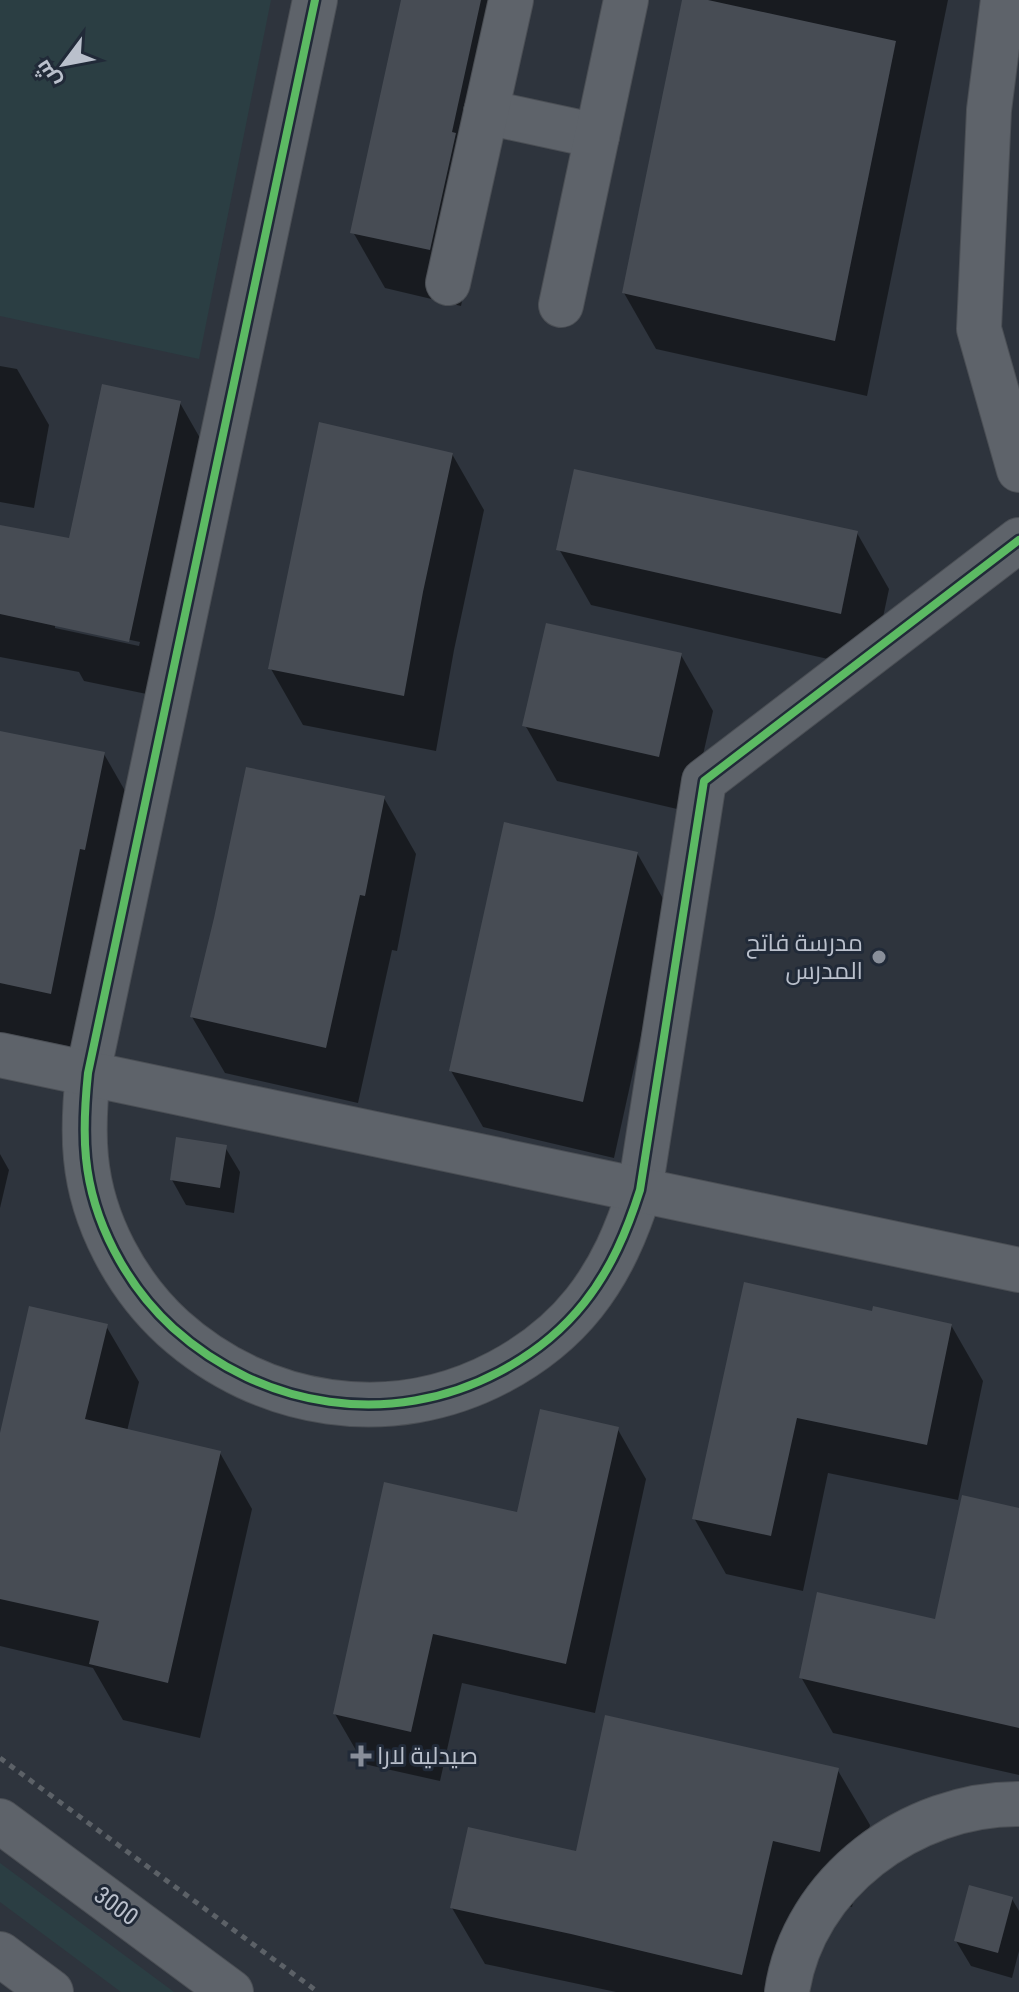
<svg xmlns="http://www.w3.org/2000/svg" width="1019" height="1992" viewBox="0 0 1019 1992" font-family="'Roboto Condensed',Cairo,sans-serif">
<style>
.green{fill:#2b3e43}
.shadow{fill:#0007;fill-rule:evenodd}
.building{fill:#474c54}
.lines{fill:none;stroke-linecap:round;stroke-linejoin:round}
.minor-casing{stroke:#4b4f55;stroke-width:46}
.path{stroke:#5c6167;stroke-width:5;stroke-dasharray:6 6;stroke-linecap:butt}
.minor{stroke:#5e636a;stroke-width:44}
.cycleway-casing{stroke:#212a38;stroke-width:13}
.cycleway{stroke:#5cba63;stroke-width:8}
.poi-dot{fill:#898f9a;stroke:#212a38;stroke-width:3}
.labels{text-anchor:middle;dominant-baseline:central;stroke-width:6;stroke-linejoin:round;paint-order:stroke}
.poi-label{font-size:24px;fill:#bac0cc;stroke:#212a38;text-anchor:end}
.street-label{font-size:24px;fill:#bac0cc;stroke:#212a38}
</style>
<rect width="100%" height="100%" fill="#2e343d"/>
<g class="green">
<polygon points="0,0 271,0 199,359 0,316"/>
<polygon points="0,1863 174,1992 121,1992 0,1902"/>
</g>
<g class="shadow">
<polygon points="403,0 525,0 461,306 385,288 353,232"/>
<polygon points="684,0 948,0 867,396 656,349 624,293"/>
<polygon points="0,366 17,369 49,425 34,508 0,502"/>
<path d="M 180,403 L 212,459 L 161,697 L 84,681 L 79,672 L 0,657 L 0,527 L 70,541 ZM 55,624 L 140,642 L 139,646 L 55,628 Z"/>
<polygon points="452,454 484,510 454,650 436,751 303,725 271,669"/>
<polygon points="857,533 889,589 872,669 591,605 559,549"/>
<polygon points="681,655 713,711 690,812 557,781 525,725"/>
<polygon points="0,733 104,754 136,810 82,1049 0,1032"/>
<polygon points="384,798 416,854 397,951 392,950 358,1103 225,1073 192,1017"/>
<polygon points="637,853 669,909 614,1158 483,1127 451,1071"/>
<polygon points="225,1147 240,1172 234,1213 186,1205 172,1180"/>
<polygon points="0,1154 9,1170 0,1208"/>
<polygon points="874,1314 951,1325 983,1381 958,1500 828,1473 803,1591 726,1574 694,1518"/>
<polygon points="106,1326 139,1382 127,1431 220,1453 252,1509 200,1738 123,1720 93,1668 0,1646 0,1445"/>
<polygon points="617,1428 646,1479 595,1713 462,1683 440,1781 364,1764 335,1714 519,1514"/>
<polygon points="1019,1510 1019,1775 833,1733 801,1677 936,1621"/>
<polygon points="837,1769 870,1825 852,1907 805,1896 782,1992 616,1992 485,1964 452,1908 578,1853"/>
<polygon points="1012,1899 1019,1911 1019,1951 1012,1978 971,1966 956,1941"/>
</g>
<g class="building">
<polygon points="401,0 481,0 452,132 456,133 430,250 350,233"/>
<polygon points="682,0 708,0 896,41 835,341 622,293"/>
<polygon points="102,384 181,401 129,642 0,614 0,525 69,538"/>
<polygon points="319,422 453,453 423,592 404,696 268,669"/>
<polygon points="574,469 858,531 841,614 556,550"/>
<polygon points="546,623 682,653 659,757 522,726"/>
<polygon points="0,731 105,752 85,850 80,849 51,994 0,983"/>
<polygon points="246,767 385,796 365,896 360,895 326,1048 190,1017 214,918"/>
<polygon points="504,822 638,852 583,1102 449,1071"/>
<polygon points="176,1137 227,1145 220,1188 170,1180"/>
<polygon points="744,1282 872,1311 873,1306 952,1324 927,1445 797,1418 771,1536 692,1519"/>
<polygon points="29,1306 108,1324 85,1419 221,1451 168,1683 89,1664 99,1621 0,1599 0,1433"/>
<polygon points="540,1409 619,1427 566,1664 433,1634 411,1732 333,1714 384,1482 517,1512"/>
<polygon points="962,1495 1019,1508 1019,1728 799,1678 817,1592 935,1619"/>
<polygon points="605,1715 839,1768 820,1852 773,1841 742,1975 571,1934 450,1908 468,1827 576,1851"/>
<polygon points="969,1885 1013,1897 998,1953 954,1941"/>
</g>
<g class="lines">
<defs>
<g id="minor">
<path d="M 315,0 L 88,1073 C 85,1102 83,1129 86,1158 C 92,1221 126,1285 173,1328 C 263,1409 391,1429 499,1372 C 531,1355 561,1332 584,1303 C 611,1269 627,1231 640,1190 L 704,781 L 1019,540"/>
<polyline points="1003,0 989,110 979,329 1019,470"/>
<polyline points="486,112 597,136"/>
<polyline points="448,283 511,0"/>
<polyline points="561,305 626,0"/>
<polyline points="0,1055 1019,1270"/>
<polyline points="0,1821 231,1992"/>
<polyline points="0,1954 51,1992"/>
<path d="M 787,1992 C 803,1882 912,1803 1019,1804"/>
</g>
</defs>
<use href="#minor" class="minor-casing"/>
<polyline class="path" points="0,1758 318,1992"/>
<use href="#minor" class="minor"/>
<defs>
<path id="cycleway" d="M 315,0 L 88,1073 C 85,1102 83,1129 86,1158 C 92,1221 126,1285 173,1328 C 263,1409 391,1429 499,1372 C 531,1355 561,1332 584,1303 C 611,1269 627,1231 640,1190 L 704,781 L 1019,540"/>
</defs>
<use href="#cycleway" class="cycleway-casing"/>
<use href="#cycleway" class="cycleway"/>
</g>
<g class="poi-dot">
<circle cx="879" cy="957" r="8"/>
<path d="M357 1744h8v8h8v8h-8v8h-8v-8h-8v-8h8z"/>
</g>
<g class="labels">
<g class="poi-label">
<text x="863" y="943">مدرسة فاتح<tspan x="863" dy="28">المدرس</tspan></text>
<text x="377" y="1756" text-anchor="start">صيدلية لارا</text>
</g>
<g class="street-label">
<text transform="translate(116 1906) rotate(36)">3000</text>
</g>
</g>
<g transform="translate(64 64) rotate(238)" stroke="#212a38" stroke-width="6" paint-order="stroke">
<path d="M0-6L14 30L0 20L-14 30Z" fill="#bac0cc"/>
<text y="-12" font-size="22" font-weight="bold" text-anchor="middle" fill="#bac0cc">ش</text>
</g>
</svg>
